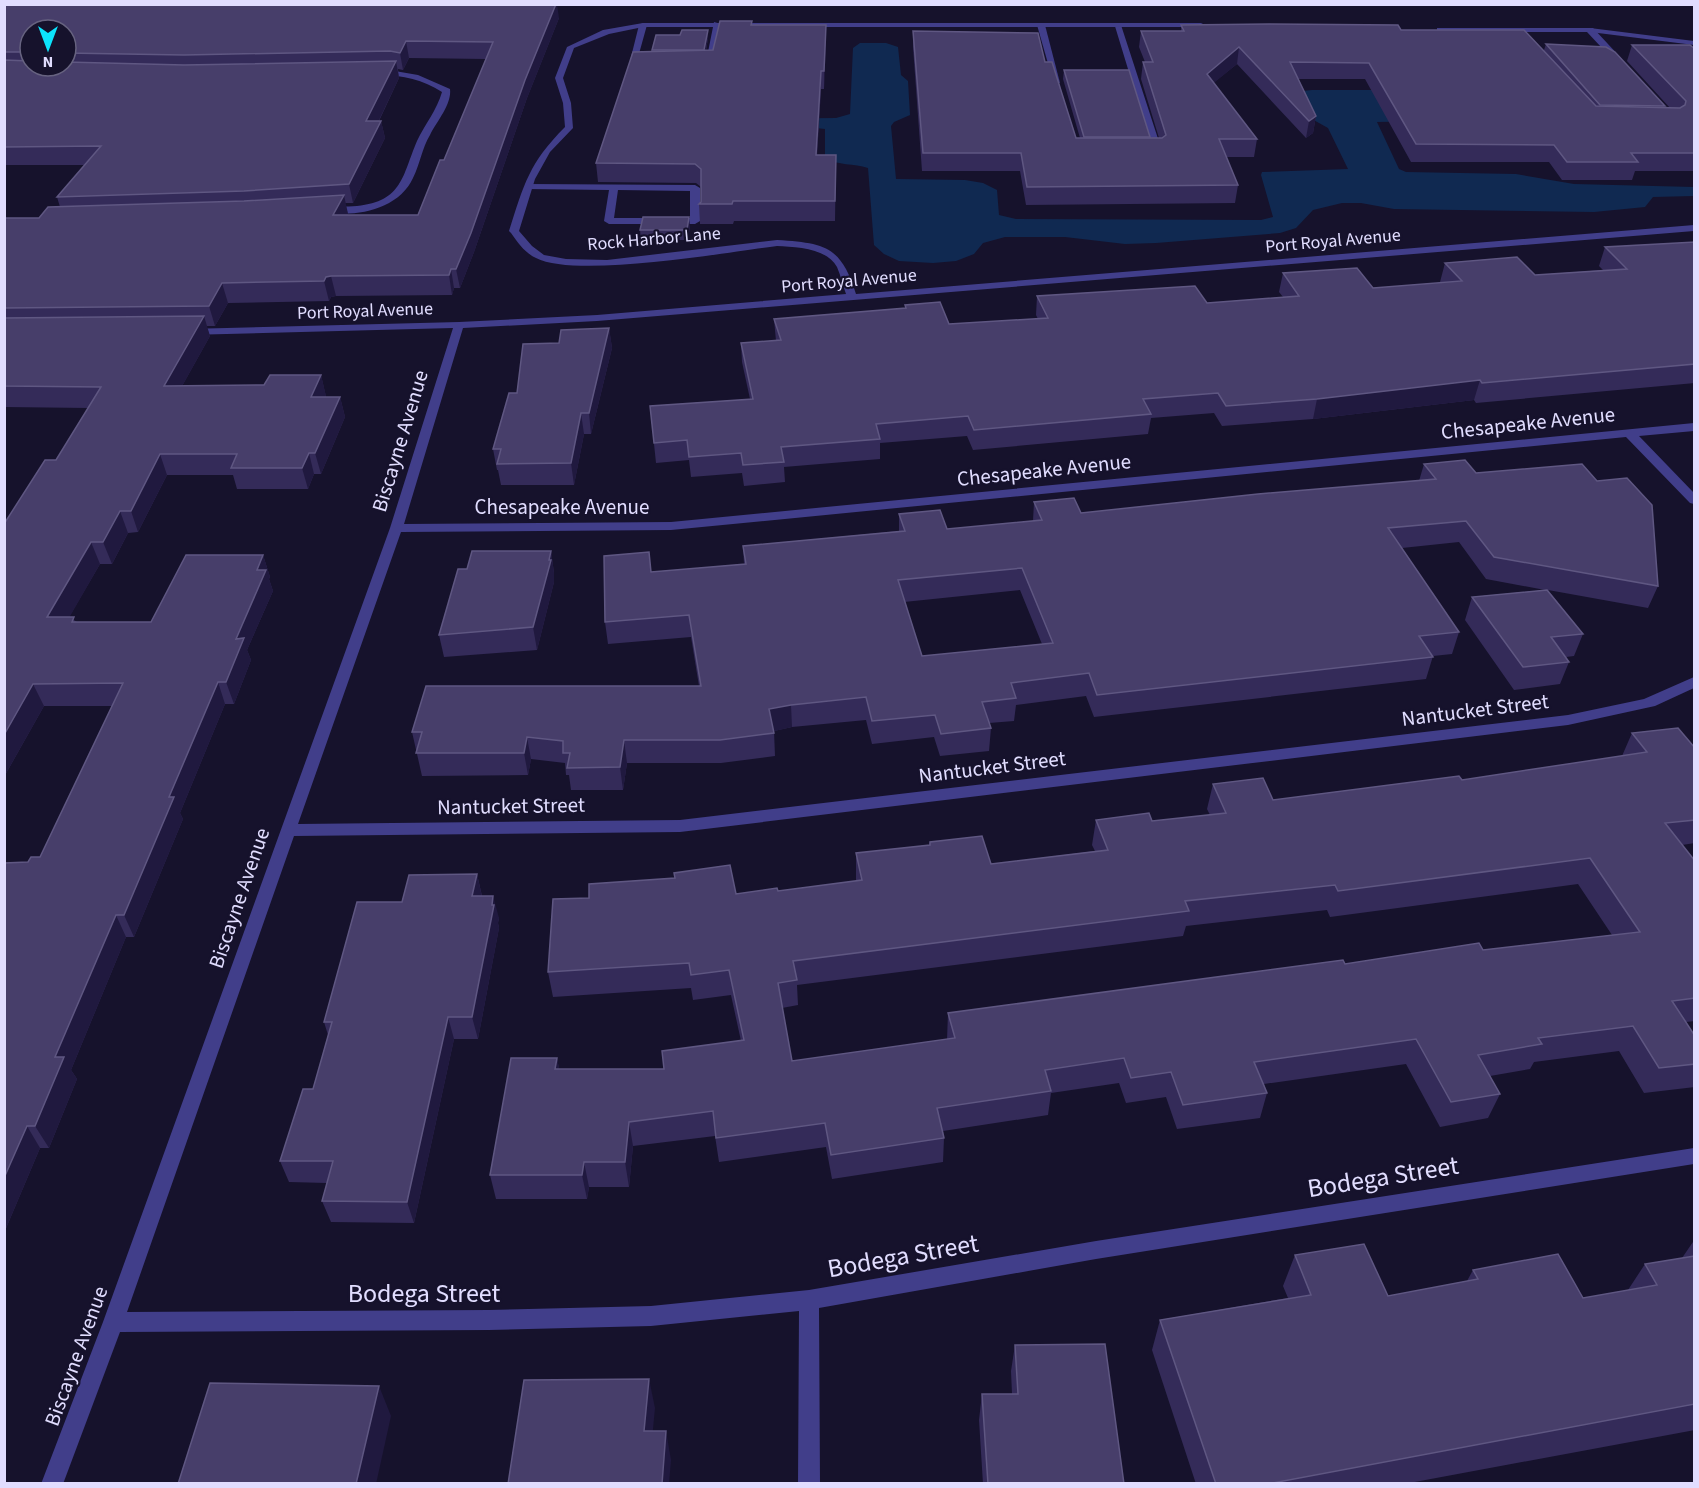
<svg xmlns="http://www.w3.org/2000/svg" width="1699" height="1488" viewBox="0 0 1699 1488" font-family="'Source Sans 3',sans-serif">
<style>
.water{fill:#102951}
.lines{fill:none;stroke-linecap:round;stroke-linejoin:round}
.lane{fill:#413e8a;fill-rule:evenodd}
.street{fill:#413e8a;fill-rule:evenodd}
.wall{fill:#342b59;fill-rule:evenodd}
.shaded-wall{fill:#20193f}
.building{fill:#473e6a;stroke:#5f5782;stroke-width:1.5;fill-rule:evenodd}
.labels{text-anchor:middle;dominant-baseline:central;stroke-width:4.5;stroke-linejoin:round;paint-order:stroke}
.far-street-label{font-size:18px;fill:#e1ddff;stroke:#16122c}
.street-label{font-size:21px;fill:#e1ddff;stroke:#16122c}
.near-street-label{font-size:26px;fill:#e1ddff;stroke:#16122c}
</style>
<rect width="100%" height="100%" fill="#16122c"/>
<path class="water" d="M 860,43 L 886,43 L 898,47 L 901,75 L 908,81 L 910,115 L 894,122 L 891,126 L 896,179 L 965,180 L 983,183 L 997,190 L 999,215 L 1016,219 L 1261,220 L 1273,217 L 1261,175 L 1262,172 L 1348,169 L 1328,128 L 1310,118 L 1303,91 L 1312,90 L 1399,90 L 1428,121 L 1377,122 L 1399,169 L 1406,172 L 1516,174 L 1574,184 L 1694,187 L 1694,196 L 1653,197 L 1645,207 L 1594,212 L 1394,209 L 1361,203 L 1342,203 L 1313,210 L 1296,228 L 1280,233 L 1156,243 L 1125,244 L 1065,237 L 1005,237 L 983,243 L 974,254 L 956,261 L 933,263 L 899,261 L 884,254 L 874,245 L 868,168 C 854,163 838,166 825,158 L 825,129 L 734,119 L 836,118 L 850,114 L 853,48 Z"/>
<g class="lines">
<g class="lane">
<polygon points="714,22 721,24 714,64 706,66 702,64 706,62"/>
<polygon points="643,23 647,25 637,61 644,64 640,66 629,65 639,25"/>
<polygon points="1041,23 1045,25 1060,83 1053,81 1037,25"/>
<polygon points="1114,23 1121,25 1162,151 1160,153 1151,154 1146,151 1152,148"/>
<polygon points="1587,28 1593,28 1622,59 1622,63 1616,63 1587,32"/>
<path d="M 528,184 L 695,185 L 700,188 L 700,221 L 695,224 L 609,224 L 604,221 L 609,190 L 525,189 L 525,185 ZM 618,190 L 690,191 L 690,218 L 614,218 Z"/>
</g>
<g class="street">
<path d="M 643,23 L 1201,23 L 1205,25 L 1201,27 L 643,27 L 609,34 L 574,48 L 563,78 L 571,103 L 573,128 L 550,152 L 535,179 L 519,231 L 532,246 L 544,255 L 566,259 L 607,260 L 777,240 C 825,243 841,246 856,294 L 1694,225 L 1694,231 L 597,321 L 463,328 L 404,524 L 671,522 L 1694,423 L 1694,431 L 1639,436 L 1694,493 L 1694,504 L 1690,503 L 1626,437 L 671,530 L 401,532 L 298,824 L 680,820 L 1568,715 L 1644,699 L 1694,677 L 1694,688 L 1655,706 L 1568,725 L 680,832 L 294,836 L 127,1312 L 489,1310 L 651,1306 L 809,1290 L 1096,1241 L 1694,1148 L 1694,1164 L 1096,1259 L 819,1308 L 820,1484 L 798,1484 L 799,1311 L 651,1326 L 489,1330 L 120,1332 L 63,1484 L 41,1484 L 103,1322 L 390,528 L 453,328 L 187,335 L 182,332 L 187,329 L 459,322 L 597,315 L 846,294 C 843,286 841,276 837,267 C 827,248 796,247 777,246 C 727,252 577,279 536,258 C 525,253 518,243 511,233 L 509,231 C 524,184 529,163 565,127 L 563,103 L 555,78 L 567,47 L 603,30 Z"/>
<polygon points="1440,28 1590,28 1694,41 1694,45 1590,32 1437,32 1437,28"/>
<path d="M 389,70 L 418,75 L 450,89 C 452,104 437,121 430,135 C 422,148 420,164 413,178 C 399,209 356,218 325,212 L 325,208 C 335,206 346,207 357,206 C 403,201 402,176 417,141 C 425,124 437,110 442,92 C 423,80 403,75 380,75 L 376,73 Z"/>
</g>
</g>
<g class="wall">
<path d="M 4,4 L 559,18 L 527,98 L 474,252 L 460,288 L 454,288 L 452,295 L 336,296 L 331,297 L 329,301 L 228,303 L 215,326 L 206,326 L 210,336 L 182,386 L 264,385 L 321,375 L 326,397 L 340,397 L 345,417 L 321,474 L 314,474 L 308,489 L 237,489 L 233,475 L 167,475 L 138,532 L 128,533 L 112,564 L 100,564 L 69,617 L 77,622 L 151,622 L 263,555 L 270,577 L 269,579 L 273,591 L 247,650 L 251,660 L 234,704 L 225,704 L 180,813 L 183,819 L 134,937 L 126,937 L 71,1070 L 77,1079 L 49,1148 L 40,1148 L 4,1233 L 28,862 L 40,857 L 113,706 L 44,706 L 4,777 L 4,524 L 56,460 L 89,408 L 4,407 L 4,218 L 39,218 L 60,207 L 57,197 L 85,165 L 4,165 ZM 30,30 L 66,30 L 66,66 L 30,66 ZM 409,58 L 486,59 L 444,160 L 418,215 L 347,215 L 348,214 L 345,203 L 353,203 L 385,138 L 381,121 L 379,121 L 399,78 L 398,69 L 403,70 Z"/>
<polygon points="752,25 826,25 824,89 821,89 817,155 836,155 835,221 734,221 733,224 700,224 699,204 701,202 701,187 696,183 598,182 596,163 652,50 680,35 708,38 706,51 713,50"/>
<polygon points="1181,25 1401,30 1544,50 1546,44 1665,106 1664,108 1670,108 1627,61 1632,45 1695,49 1695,171 1635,171 1632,180 1562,180 1549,162 1411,162 1365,79 1298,79 1316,116 1313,133 1306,138 1237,64 1213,83 1257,139 1254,157 1226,157 1238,185 1235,203 1026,205 1020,171 922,171 913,47 913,31 1045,62 1076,138 1080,138 1063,79 1064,70 1150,137 1150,138 1159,138 1141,79 1143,62 1145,62 1139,47 1141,31 1181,31"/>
<polygon points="690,226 688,240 641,240 640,230"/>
<polygon points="1695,242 1695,383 1476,403 1474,400 1313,419 1222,426 1214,413 1151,418 1148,434 973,450 967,436 880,443 880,459 784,467 785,482 744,486 742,473 691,477 689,460 656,463 650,406 750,399 742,362 741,343 776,341 774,319 905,308 905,305 949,324 1038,319 1036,315 1037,296 1207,303 1283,297 1279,292 1283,273 1373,288 1441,283 1440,282 1445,263 1535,275 1603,270 1599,266 1605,247"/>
<polygon points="609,328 612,348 591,434 584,434 574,485 501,485 498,470 497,470 493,449 517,393 559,343"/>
<path d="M 1424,464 L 1476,473 L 1658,586 L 1648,608 L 1548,590 L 1583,634 L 1574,656 L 1566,657 L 1569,662 L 1560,684 L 1514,690 L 1465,620 L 1472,597 L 1545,590 L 1486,579 L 1459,542 L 1402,548 L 1459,632 L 1452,654 L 1433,656 L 1426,679 L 1094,717 L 1086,696 L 1016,705 L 1014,721 L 989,723 L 991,728 L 989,751 L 940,756 L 934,737 L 872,744 L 866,720 L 792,727 L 774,731 L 775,756 L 721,763 L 627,763 L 623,790 L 571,790 L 569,775 L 566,775 L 565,763 L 531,759 L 528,775 L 422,776 L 412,732 L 699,686 L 691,637 L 608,644 L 605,622 L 649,552 L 651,572 L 744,564 L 743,546 L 899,531 L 899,514 L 947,529 L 1033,521 L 1034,502 L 1081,513 L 1419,481 ZM 1020,590 L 1042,644 L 922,656 L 904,602 Z"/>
<polygon points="551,551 554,573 554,582 537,650 444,657 439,635 467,569"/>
<path d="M 1632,733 L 1695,748 L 1695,843 L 1682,845 L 1695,861 L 1695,1021 L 1686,1022 L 1695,1036 L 1695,1087 L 1644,1093 L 1619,1051 L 1534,1062 L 1530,1069 L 1490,1076 L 1500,1094 L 1488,1118 L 1440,1127 L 1406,1064 L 1264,1084 L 1267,1093 L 1260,1118 L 1177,1129 L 1166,1097 L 1126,1103 L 1119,1083 L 1051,1093 L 1048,1115 L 943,1131 L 944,1138 L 943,1162 L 832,1179 L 826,1147 L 719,1162 L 715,1136 L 633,1146 L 629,1187 L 589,1187 L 587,1199 L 496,1199 L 490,1175 L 557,1058 L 559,1069 L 664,1069 L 741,1041 L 731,995 L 693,1000 L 691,988 L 553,997 L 548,972 L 589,898 L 736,894 L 778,891 L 856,881 L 856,853 L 929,845 L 930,842 L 991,864 L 1095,851 L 1092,845 L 1096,820 L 1152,821 L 1210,815 L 1207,809 L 1213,784 L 1273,800 L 1462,780 L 1622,756 ZM 1578,884 L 1612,935 L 1483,950 L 1345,964 L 948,1013 L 947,1040 L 792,1061 L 782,1008 L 798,1005 L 797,985 L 1183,936 L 1186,926 L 1327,910 L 1330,917 Z"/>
<polygon points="477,874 482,896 499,918 498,923 499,928 478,1039 454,1039 414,1223 331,1222 322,1201 327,1183 289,1182 280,1161 313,1089 328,1035 324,1022 402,902"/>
<polygon points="1695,1239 1695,1430 1404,1484 1196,1484 1152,1350 1160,1320 1288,1298 1283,1286 1295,1255 1388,1296 1467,1281 1473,1270 1583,1298 1628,1290 1645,1264 1682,1258"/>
<polygon points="1015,1345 1124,1484 983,1484 979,1420 982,1394 1012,1394 1011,1371"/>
</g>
<g class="shaded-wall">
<polygon points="556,4 557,4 559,18 527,98 474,252 460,288 456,269 525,80"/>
<polygon points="826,25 826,42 824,89 824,71"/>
<polygon points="708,30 708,38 704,59 704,50"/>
<polygon points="406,41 409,58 403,70 400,53"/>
<polygon points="1239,47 1237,64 1204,91 1207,74"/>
<polygon points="396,61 399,78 370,139 366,121"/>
<polygon points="821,71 821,89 816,174 816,155"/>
<polygon points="1316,116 1313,133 1306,138 1309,121"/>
<polygon points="381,121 385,138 353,203 349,184"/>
<polygon points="344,195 348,214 338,234 333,215"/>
<polygon points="689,217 690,226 688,240 687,230"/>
<polygon points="451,269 454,288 452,295 449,275"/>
<polygon points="331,276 336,296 331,297 329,301 324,281 326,277"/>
<polygon points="222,283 228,303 215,326 209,306"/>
<polygon points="204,316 210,336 171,406 164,386"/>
<polygon points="609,328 612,348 591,434 589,413"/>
<polygon points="321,375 326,396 316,417 311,397"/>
<polygon points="1480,380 1474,400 1313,419 1317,399"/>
<polygon points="340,397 345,417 321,474 315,453"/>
<polygon points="581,413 584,434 574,485 571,463"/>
<polygon points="309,453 314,474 308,489 302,468"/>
<polygon points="160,454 167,475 138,532 131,511"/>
<polygon points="120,511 128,533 112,564 103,542"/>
<polygon points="91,542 100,564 57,639 47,617"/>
<polygon points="551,551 554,573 554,582 537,650 533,627"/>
<polygon points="263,555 270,577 269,579 273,591 247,650 251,660 234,704 226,682 236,639 257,570"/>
<polygon points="218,682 225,704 180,813 183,819 134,937 124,915 169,797"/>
<polygon points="33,684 44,706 4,777 4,735"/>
<polygon points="791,705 792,727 770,732 769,709"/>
<polygon points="527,737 531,759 528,775 524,753"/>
<polygon points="624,740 627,763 623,790 620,767"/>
<polygon points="477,874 482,897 472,896"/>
<polygon points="493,896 499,918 498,923 499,928 478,1039 472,1017"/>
<polygon points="116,915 126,937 71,1070 77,1079 49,1148 35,1126 55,1057"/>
<polygon points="448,1017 454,1039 414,1223 407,1202"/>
<polygon points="557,1058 562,1083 555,1069"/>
<polygon points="629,1122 633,1146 629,1187 625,1162"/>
<polygon points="27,1126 40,1148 4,1233 4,1178"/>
<polygon points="584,1162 589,1187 587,1199 582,1175"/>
<polygon points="649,1379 655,1408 650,1460 644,1431"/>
<polygon points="379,1386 391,1416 376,1484 356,1484"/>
<polygon points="666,1431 671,1460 669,1484 662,1484"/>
</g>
<g class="building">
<polygon points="4,4 556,4 525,80 471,233 456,269 451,269 449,275 331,276 326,277 324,281 222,283 209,306 4,308 4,218 39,218 48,207 244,201 344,195 333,215 418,215 440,160 444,160 493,42 406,41 400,53 390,51 184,55 66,53 66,30 30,30 30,52 4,52"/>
<polygon points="720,21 752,21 751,25 826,25 824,71 821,71 816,155 836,155 835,201 733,201 732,204 699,204 701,202 701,169 695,164 596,163 633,52 713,50"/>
<polygon points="1269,24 1398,25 1401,30 1524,30 1596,106 1680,108 1685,105 1686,101 1632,45 1690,45 1695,49 1695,153 1631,153 1638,162 1567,162 1554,145 1416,144 1369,63 1290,62 1316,116 1309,121 1239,47 1207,74 1257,139 1219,139 1238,185 1027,187 1021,153 923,153 913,31 1038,33 1045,62 1052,62 1076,138 1162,138 1166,135 1143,62 1153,62 1141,31 1184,31 1181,25"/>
<polygon points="682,30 708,30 704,50 652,50 656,35 680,35"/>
<polygon points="1546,44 1606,47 1615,52 1665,106 1600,105"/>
<polygon points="4,60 30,61 30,66 66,66 66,62 184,65 396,61 366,121 381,121 349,184 244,191 57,197 101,146 4,147"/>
<polygon points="1064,70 1129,70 1150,137 1084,137"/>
<polygon points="643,217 689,217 687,230 640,230"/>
<polygon points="1695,242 1695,364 1482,383 1480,380 1317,399 1226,406 1218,393 1143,399 1151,414 974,430 968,416 876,424 880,439 781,447 784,462 743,465 741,453 689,457 687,440 654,443 650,406 753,399 741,343 781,340 774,319 906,308 905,305 940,302 949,324 1048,318 1037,296 1195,286 1207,303 1299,296 1283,273 1357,268 1373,288 1462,281 1445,263 1517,257 1535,275 1627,269 1605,247"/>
<polygon points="204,316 164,386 264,385 270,375 321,375 311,397 340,397 315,453 309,453 302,468 231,468 237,454 160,454 131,511 120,511 103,542 91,542 47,617 74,617 72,622 151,622 186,555 263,555 257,570 266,570 236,639 244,638 226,682 218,682 169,797 174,797 124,915 116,915 55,1057 64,1057 35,1126 27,1126 4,1178 4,863 28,862 31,857 40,857 123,683 33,684 4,735 4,524 45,460 56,460 101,387 4,386 4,318"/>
<polygon points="609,328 589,413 581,413 571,463 497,464 501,449 493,449 509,393 517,393 523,344 559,343 561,330"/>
<path d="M 1465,460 L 1476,473 L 1582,464 L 1597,481 L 1627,478 L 1652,505 L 1658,586 L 1494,557 L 1466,521 L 1388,528 L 1459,632 L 1419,636 L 1433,657 L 1097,695 L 1089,673 L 1011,683 L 1016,698 L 982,702 L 991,728 L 941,734 L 935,715 L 872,721 L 866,697 L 791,705 L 769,709 L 774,733 L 720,740 L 624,740 L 620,767 L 567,768 L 570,753 L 563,753 L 563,741 L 527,737 L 524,753 L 416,753 L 422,732 L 412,732 L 426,686 L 701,686 L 689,615 L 605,622 L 604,556 L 649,552 L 651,572 L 746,564 L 743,546 L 905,531 L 899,514 L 940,510 L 947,529 L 1042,520 L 1034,502 L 1074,498 L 1081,513 L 1258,494 L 1436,479 L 1424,464 ZM 1022,568 L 1053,643 L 922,656 L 898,580 Z"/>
<polygon points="472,551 551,551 549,560 551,560 533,627 439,635 458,569 467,569"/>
<polygon points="1547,590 1583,634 1551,637 1569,662 1523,667 1472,597"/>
<path d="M 1678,728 L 1695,748 L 1695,820 L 1665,823 L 1695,861 L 1695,998 L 1672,1001 L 1695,1036 L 1695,1064 L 1659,1068 L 1633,1026 L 1538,1038 L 1542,1044 L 1478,1055 L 1500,1094 L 1451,1102 L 1416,1039 L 1254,1062 L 1267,1093 L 1183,1105 L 1171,1072 L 1131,1078 L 1124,1058 L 1045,1070 L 1051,1091 L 937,1108 L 944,1138 L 831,1155 L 825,1123 L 716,1138 L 713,1111 L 629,1122 L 625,1162 L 584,1162 L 582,1175 L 490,1175 L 511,1058 L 557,1058 L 555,1069 L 664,1069 L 662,1051 L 744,1040 L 729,970 L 691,975 L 689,963 L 548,972 L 553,899 L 589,898 L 589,884 L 675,878 L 674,873 L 730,865 L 736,894 L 777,888 L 778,891 L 862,880 L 856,853 L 930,845 L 930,842 L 982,836 L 991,864 L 1108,850 L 1096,820 L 1149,813 L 1152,821 L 1226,813 L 1213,784 L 1263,778 L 1273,800 L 1459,776 L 1462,780 L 1647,752 L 1632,733 ZM 1590,858 L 1640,932 L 1483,950 L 1479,943 L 1345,964 L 1343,960 L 948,1013 L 955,1038 L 792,1061 L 778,983 L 797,980 L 793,961 L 1189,911 L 1185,901 L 1335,885 L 1338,891 Z"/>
<polygon points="477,874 472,896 493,896 492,905 494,905 472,1017 448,1017 407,1202 322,1201 333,1161 280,1161 303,1089 313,1089 332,1022 324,1022 357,902 402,902 409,875"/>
<polygon points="1364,1244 1388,1296 1478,1279 1473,1270 1558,1254 1583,1298 1657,1285 1645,1264 1695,1256 1695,1404 1267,1484 1216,1484 1160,1320 1311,1295 1295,1255"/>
<polygon points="1105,1344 1124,1484 988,1484 982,1394 1018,1394 1015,1345"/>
<polygon points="649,1379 644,1431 666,1431 662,1484 508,1484 524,1380"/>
<polygon points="210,1383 379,1386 356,1484 178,1484"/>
</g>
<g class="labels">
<g class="far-street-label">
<text transform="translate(654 239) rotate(-5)">Rock Harbor Lane</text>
<text transform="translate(1333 241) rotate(-5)">Port Royal Avenue</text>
<text transform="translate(849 281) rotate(-5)">Port Royal Avenue</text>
<text transform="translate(365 311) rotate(-2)">Port Royal Avenue</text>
</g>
<g class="street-label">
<text transform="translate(1528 423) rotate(-6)">Chesapeake Avenue</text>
<text transform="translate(400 441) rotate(-73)">Biscayne Avenue</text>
<text transform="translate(1044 470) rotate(-6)">Chesapeake Avenue</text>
<text x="562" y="507">Chesapeake Avenue</text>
<text transform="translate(1475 710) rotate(-7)">Nantucket Street</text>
<text transform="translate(992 767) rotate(-7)">Nantucket Street</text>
<text transform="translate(511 806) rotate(-1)">Nantucket Street</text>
<text transform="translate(239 898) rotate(-71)">Biscayne Avenue</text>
<text transform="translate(76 1356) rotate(-70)">Biscayne Avenue</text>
</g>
<g class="near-street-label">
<text transform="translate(1383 1177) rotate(-9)">Bodega Street</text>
<text transform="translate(903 1256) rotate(-10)">Bodega Street</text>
<text x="424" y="1293">Bodega Street</text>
</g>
</g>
<rect width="1699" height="1488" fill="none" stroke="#e1ddff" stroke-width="12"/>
<g transform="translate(48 48) rotate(180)"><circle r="28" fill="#16122c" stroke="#676380" stroke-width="1.5"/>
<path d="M0-4.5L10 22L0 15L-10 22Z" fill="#0ce3fc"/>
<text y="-9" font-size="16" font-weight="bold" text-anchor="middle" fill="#e1ddff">N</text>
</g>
</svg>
